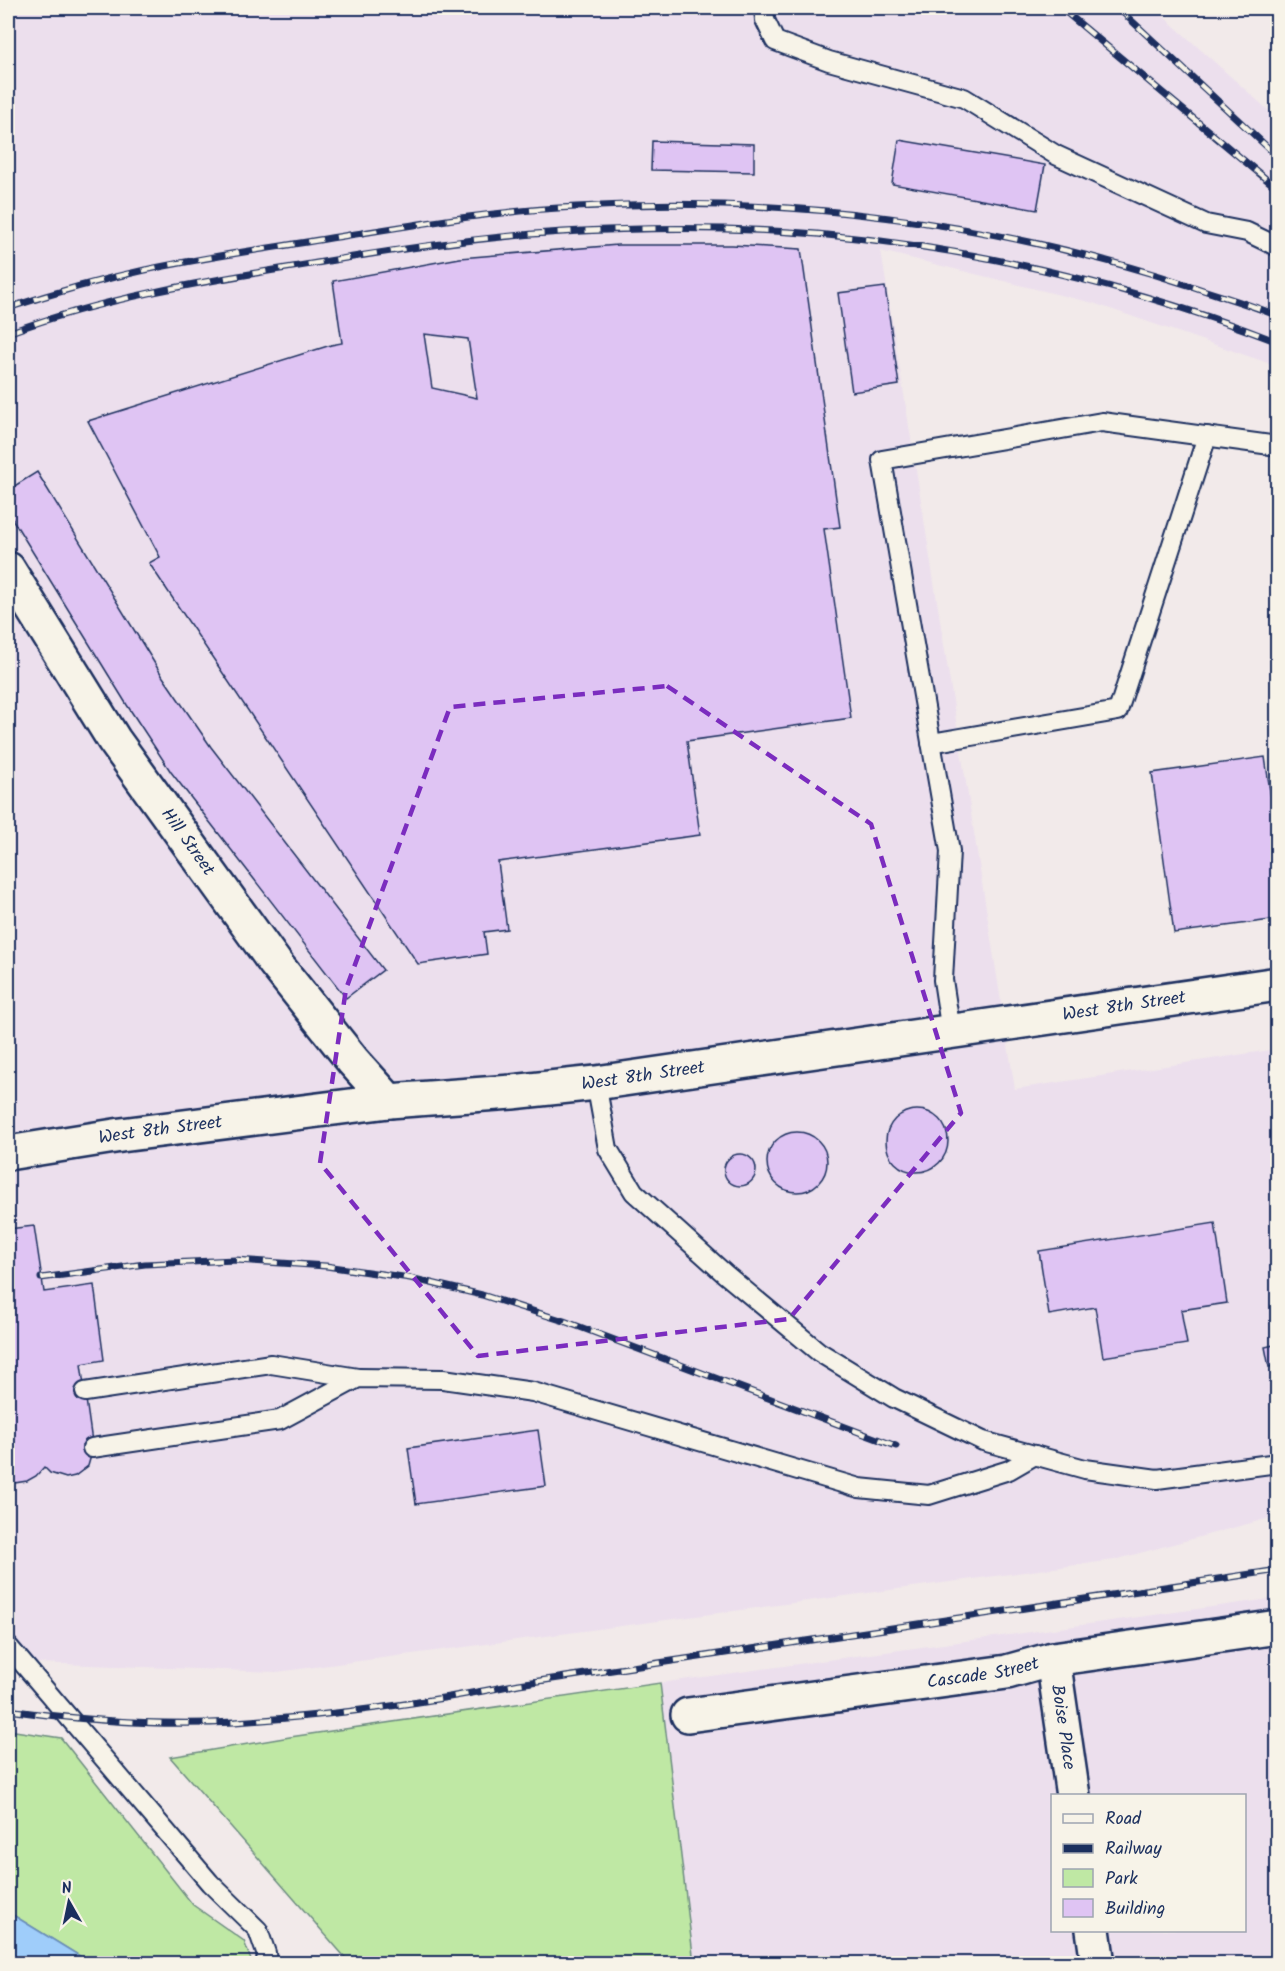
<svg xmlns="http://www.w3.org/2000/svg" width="1285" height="1971" viewBox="0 0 1285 1971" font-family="Kalam,sans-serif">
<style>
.built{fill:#ecdfed;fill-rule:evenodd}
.green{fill:#bfe8a4;stroke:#6d8c81;stroke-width:1.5}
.water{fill:#9fcdfa;stroke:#6a8ebc;stroke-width:1.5}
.building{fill:#dfc4f3;stroke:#1b2f5e;stroke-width:1.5;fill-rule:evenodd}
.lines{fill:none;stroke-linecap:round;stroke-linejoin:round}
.lane-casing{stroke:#1b2f5e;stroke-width:22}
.street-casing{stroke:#1b2f5e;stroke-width:38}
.secondary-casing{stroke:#1b2f5e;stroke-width:38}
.lane{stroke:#f7f3e8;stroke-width:18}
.street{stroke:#f7f3e8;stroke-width:33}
.secondary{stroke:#f7f3e8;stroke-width:33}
.rail-casing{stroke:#1b2f5e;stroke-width:7}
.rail{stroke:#f7f3e8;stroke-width:4.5;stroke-dasharray:14;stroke-linecap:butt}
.marked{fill:none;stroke:#7b2cbf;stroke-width:4.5;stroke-dasharray:12 8;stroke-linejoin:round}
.labels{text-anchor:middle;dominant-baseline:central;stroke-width:4.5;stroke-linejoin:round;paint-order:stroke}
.street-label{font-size:18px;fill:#1b2f5e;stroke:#f7f3e8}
</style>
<rect width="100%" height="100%" fill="#f2eaea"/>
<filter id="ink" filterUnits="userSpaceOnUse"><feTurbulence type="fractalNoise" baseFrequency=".0167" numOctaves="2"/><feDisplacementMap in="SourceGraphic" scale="12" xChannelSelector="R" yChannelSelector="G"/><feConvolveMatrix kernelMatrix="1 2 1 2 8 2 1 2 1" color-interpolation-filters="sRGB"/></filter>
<g filter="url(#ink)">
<g class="built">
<polygon points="8,8 1154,8 1277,118 1277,366 1093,303 881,251 1015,1089 1277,1049 1277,1516 1114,1560 277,1672 8,1662"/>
<path d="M 1277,1598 L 1277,1963 L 694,1963 L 660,1683 ZM 1052,1796 L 1244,1796 L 1244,1930 L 1052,1930 Z"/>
</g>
<g class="green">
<polygon points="660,1683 694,1963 350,1963 170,1757 290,1737"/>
<polygon points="8,1730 61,1738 193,1905 244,1941 252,1963 91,1963 8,1912"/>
</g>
<polygon class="water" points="8,1912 91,1963 8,1963"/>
<g class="building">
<polygon points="1165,8 1204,8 1170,12"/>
<polygon points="899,140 1045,165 1037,210 892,184"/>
<polygon points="652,141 754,144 754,172 651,170"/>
<path d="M 618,245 L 732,245 L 801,249 L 840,527 L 824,529 L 851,718 L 687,741 L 700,835 L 498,862 L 507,929 L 484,932 L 487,954 L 418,964 L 149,563 L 160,557 L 88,421 L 331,345 L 342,343 L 333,281 L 460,258 ZM 424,334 L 468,339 L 477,398 L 432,388 Z"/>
<polygon points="885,287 899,385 852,392 838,293"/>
<polygon points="37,472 163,677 211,747 383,970 346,998 171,772 127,705 8,512 8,490"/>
<polygon points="1265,757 1278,846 1278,919 1174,933 1152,773"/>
<circle cx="917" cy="1141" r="31"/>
<circle cx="797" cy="1162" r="30"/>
<circle cx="740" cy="1170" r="16"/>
<polygon points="1215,1223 1227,1303 1181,1310 1187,1344 1103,1357 1095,1307 1049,1315 1039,1251"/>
<polygon points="34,1226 44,1292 94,1285 104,1360 81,1364 93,1449 88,1466 75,1476 66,1478 50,1473 44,1467 36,1476 27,1481 8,1484 8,1229"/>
<polygon points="1278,1344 1278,1365 1269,1367 1265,1347"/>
<polygon points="538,1430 546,1486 416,1504 408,1448"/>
</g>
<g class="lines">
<defs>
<g id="lane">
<polyline points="764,8 765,20 775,41 829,61 964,98 1056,155 1206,224 1247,232 1278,247"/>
<polyline points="931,743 1118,711 1207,436"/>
<polyline points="951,1032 943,980 950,851 882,460 1102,422 1278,446"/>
<polyline points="596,1083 608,1149 634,1192 725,1274 819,1352 894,1398 983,1441 1085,1469 1157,1479 1278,1463"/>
<polyline points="85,1392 271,1364 358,1378"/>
<polyline points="92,1448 280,1420 358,1378 443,1379 533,1392 859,1488 929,1495 1009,1470 1035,1455"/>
<polyline points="8,1646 210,1883 258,1930 266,1953 267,1964"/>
</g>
<g id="street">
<path id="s1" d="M 8,569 L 114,740 L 275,963 L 353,1061 L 389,1101"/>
<path id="s2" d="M 1053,1659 L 1073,1796"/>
<path id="s3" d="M 688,1715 L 1007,1672 L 1053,1659 L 1278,1627"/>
<polyline points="1093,1930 1098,1964"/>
</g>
<g id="secondary">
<path id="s4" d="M 8,1153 L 121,1135 L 389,1101 L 512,1092 L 596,1083 L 1278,984"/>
</g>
</defs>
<use href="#lane" class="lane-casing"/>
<use href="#street" class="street-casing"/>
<use href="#secondary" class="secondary-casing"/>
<use href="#lane" class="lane"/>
<use href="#street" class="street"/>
<use href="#secondary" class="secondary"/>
<defs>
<g id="rail">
<polyline points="1061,8 1278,189"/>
<polyline points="1118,8 1278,157"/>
<path d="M 8,308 C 53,293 99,280 145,270 C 205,257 265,249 325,239 C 408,226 491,211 576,207 C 783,195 994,221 1191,286 C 1220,296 1250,304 1278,316"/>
<path d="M 8,333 C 103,298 205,281 305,265 C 391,250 476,237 563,232 C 647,227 733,227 817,234 C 975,248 1130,285 1278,342"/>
<polyline points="41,1278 145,1264 236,1260 326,1266 410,1278 482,1295 564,1321 896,1446"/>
<path d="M 8,1710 C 80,1720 161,1726 235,1722 C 330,1716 426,1703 519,1684 L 1278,1570"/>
</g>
</defs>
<use href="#rail" class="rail-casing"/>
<use href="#rail" class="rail"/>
</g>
</g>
<path class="marked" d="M 667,686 L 871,824 L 961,1113 L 789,1319 L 478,1356 L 320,1163 L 346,989 L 450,707 Z"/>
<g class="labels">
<g class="street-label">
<text stroke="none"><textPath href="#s1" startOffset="327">Hill Street</textPath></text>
<text stroke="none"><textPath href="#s4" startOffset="1126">West 8th Street</textPath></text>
<text stroke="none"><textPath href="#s4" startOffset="640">West 8th Street</textPath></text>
<text stroke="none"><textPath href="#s4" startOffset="154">West 8th Street</textPath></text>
<text stroke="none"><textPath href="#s3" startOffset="298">Cascade Street</textPath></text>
<text stroke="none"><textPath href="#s2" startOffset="69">Boise Place</textPath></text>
</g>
</g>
<rect width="1285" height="1971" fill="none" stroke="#f7f3e8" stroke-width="30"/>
<rect x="15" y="15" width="1255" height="1941" fill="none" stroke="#1b2f5e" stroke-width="2" filter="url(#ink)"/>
<rect x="1051" y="1794" width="195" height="138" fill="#f7f3e8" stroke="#9fa5b1" stroke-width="1.5"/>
<rect x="1063" y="1814" width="30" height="9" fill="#f7f3e8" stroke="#9fa5b1" stroke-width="1.5"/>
<text x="1105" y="1824" font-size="18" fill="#1b2f5e">Road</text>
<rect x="1063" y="1844" width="30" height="9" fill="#1b2f5e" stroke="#9fa5b1" stroke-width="1.5"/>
<text x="1105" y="1854" font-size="18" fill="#1b2f5e">Railway</text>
<rect x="1063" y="1869" width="30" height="18" fill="#bfe8a4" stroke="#9fa5b1" stroke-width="1.5"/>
<text x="1105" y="1884" font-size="18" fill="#1b2f5e">Park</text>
<rect x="1063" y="1899" width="30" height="18" fill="#dfc4f3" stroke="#9fa5b1" stroke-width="1.5"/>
<text x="1105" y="1914" font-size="18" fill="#1b2f5e">Building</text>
<g transform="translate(69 1902) rotate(351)" stroke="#f7f3e8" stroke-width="4.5" paint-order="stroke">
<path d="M0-4.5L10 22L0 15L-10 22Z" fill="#1b2f5e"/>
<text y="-9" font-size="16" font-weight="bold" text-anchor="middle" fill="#1b2f5e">N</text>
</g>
</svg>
